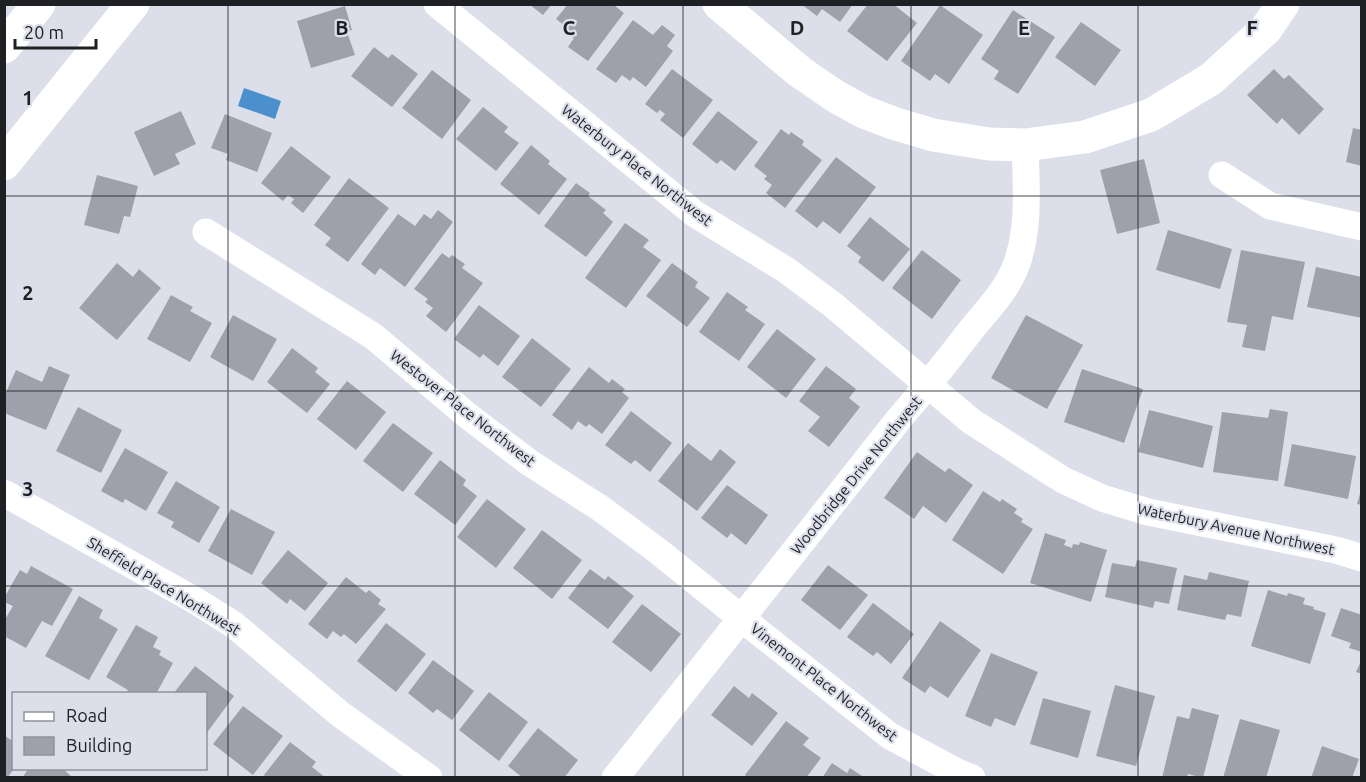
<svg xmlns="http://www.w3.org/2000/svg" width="1366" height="782" viewBox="0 0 1366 782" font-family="Ubuntu,sans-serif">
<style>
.water{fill:#4b90cd}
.building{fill:#9ea1ab}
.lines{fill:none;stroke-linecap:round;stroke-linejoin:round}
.minor{stroke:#fff;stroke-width:27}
.tertiary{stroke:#fff;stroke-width:33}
.secondary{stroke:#fff;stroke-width:33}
.grid{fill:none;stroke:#1e2023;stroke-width:1.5;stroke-opacity:0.55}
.labels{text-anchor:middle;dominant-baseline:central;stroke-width:4.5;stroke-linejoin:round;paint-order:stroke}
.street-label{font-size:15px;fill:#1e2023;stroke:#dcdfea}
.grid-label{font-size:20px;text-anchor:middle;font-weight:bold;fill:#1e2023;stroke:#dcdfea;stroke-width:4.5;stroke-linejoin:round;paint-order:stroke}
</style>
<rect width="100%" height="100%" fill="#dcdfea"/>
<polygon class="water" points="244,88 281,101 275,119 238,106"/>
<g class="building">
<polygon points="529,4 552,4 543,15"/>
<polygon points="568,4 617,4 615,6 624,13 588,61 568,47 574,38 567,32 569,29 556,19"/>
<polygon points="801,4 853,4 840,22 822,9 817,16"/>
<polygon points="868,4 893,4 917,23 887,61 847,31"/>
<polygon points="940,5 983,35 949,84 935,74 930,81 901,61"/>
<polygon points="345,6 352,30 347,32 355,55 311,68 297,21"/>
<polygon points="1013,10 1055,37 1018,94 994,79 999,71 981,59"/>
<polygon points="633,20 653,35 662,25 675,35 667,46 673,51 646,87 633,77 630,81 622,75 616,83 596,69"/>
<polygon points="1081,22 1121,50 1095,86 1055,57"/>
<polygon points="374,47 388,58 392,54 418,74 392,107 351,76"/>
<polygon points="672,69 713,100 683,138 660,120 665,114 660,110 657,113 645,104"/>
<polygon points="1274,69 1284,79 1289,75 1324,109 1299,135 1282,118 1277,124 1247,95"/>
<polygon points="432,70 471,100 442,139 402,108"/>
<polygon points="483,107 508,127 504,132 519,143 496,171 456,139"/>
<polygon points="181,111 196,144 175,154 180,164 154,176 134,132"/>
<polygon points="718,111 758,142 735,171 721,160 717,164 692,144"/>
<polygon points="225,114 272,133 257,172 226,160 228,154 211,148"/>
<polygon points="1353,128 1362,130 1362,166 1346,162"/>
<polygon points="781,129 789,135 791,132 804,141 802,145 822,160 785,208 766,193 772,185 764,179 767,176 754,166"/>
<polygon points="531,145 550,161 548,164 567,179 539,215 500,184"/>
<polygon points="291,146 331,177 303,213 291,203 294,199 288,195 283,201 261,183"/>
<polygon points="836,157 876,187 840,234 823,221 817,228 795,211"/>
<polygon points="1144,159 1160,223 1117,234 1100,170"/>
<polygon points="97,175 138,186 130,217 124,216 119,234 84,225"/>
<polygon points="349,178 389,208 348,262 325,245 331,238 314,225"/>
<polygon points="576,183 590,193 588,196 606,210 603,213 613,222 586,257 544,226"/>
<polygon points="438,210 453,222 405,287 380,268 375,275 361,264 398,214 415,226 424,214 431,219"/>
<polygon points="870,217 910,249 883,282 858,262 861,257 847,246"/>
<polygon points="625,223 649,240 643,247 661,260 626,308 585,278"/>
<polygon points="1168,230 1232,249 1220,289 1156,270"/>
<polygon points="922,250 961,280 932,319 892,288"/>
<polygon points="1241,250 1305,262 1293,320 1272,316 1265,351 1242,347 1247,325 1227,322"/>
<polygon points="442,253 449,258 452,255 465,264 462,268 483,283 446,332 426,316 433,308 425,302 428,299 414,289"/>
<polygon points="117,263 133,277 139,269 161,288 117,340 79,308"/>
<polygon points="672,263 698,282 695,287 710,298 687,327 646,296"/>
<polygon points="1316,267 1362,277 1362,318 1307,307"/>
<polygon points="727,292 748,307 745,310 765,324 739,361 699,332"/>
<polygon points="171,295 193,307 190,311 212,323 190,362 147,339"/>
<polygon points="479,305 520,336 498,366 483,354 480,358 454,339"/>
<polygon points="233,315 277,339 253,381 210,357"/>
<polygon points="1026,315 1083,345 1047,409 991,378"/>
<polygon points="777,329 816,359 786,398 747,367"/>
<polygon points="532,338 571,369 541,407 502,377"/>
<polygon points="292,348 318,368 315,372 330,384 307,413 267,382"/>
<polygon points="49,366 70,375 46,430 4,413 4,397 16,370 42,382"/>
<polygon points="826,366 856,389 849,398 860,407 829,447 808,431 820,417 799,401"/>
<polygon points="589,367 609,383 612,379 625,389 622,392 629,398 602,434 589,424 586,427 578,421 572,430 552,415"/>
<polygon points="1082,369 1143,389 1124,443 1064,422"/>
<polygon points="347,381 386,412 356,450 317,419"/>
<polygon points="78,407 122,430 101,473 56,451"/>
<polygon points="1270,409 1288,412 1278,481 1213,472 1222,412 1268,418"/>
<polygon points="1149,410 1213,426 1203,468 1138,452"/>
<polygon points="631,411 672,443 650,472 635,460 631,464 605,445"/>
<polygon points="393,423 433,453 403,492 363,461"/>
<polygon points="688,443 711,461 720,449 736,462 697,511 658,481"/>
<polygon points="1292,444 1356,456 1348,499 1284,486"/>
<polygon points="125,448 168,472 146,511 125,499 123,503 101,491"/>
<polygon points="917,452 945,472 949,468 973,485 946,523 923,506 914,519 884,498"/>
<polygon points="440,460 466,480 463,485 477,496 455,525 414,494"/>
<polygon points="176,481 220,507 199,543 171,527 174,522 157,513"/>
<polygon points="727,485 768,515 746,545 731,533 727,538 701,518"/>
<polygon points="1362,487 1362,505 1357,504"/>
<polygon points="983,491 1000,502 1002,499 1017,509 1014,513 1023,519 1021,522 1033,529 1003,574 952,540"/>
<polygon points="487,499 526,529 496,568 457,537"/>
<polygon points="231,509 275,532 252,575 208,551"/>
<polygon points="542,530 582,560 552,599 513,568"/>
<polygon points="1045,533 1066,540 1064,545 1072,548 1073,544 1079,545 1080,542 1107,550 1091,602 1030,583"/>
<polygon points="288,550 328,583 305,611 290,599 287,604 261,583"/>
<polygon points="1137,560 1177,568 1169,604 1155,601 1153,608 1105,597 1112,563 1135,567"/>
<polygon points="828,565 868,595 840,630 801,600"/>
<polygon points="31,566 73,589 52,626 42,621 26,648 4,636 4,621 13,606 4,602 4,598 20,570 27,574"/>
<polygon points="590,569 605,580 608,576 634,596 608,629 568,598"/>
<polygon points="1209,572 1249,581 1241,617 1227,614 1225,620 1177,610 1184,575 1207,580"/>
<polygon points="346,577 366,593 369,590 381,600 378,604 386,609 356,644 344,634 341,637 333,631 327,639 308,624"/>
<polygon points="1268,590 1287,596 1288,593 1305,598 1303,604 1314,607 1313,609 1326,613 1310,664 1251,646"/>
<polygon points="79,596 103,610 99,618 118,629 89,680 45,656"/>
<polygon points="873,603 914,634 891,664 877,652 873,656 847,637"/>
<polygon points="642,604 681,634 651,672 612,642"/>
<polygon points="1341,608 1362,615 1362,652 1349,648 1351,643 1331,636"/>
<polygon points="940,621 981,650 948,698 930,686 925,693 902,678"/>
<polygon points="386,623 426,654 396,692 357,661"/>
<polygon points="136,625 158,637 153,647 161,651 159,655 173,663 156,694 126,694 128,690 106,677"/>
<polygon points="991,653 1038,672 1015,726 995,718 991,727 965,716"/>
<polygon points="1362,659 1362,674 1356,672"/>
<polygon points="433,660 474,691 452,720 437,709 433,713 408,693"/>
<polygon points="195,666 234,696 206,734 206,694 173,694"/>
<polygon points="1115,685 1155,696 1136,766 1096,756"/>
<polygon points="734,686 749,698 752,693 778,713 752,746 711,715"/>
<polygon points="489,692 528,722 499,761 459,730"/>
<polygon points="1043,698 1091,711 1078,758 1030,744"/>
<polygon points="243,706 283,736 253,775 213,744"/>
<polygon points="1192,708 1219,715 1203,778 1188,774 1187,778 1162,778 1177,716 1189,719"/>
<polygon points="1240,719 1280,730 1266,778 1223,778"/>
<polygon points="786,721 809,738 803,745 821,758 806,778 748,778 745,775"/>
<polygon points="538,728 578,760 564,778 523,778 508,766"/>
<polygon points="4,735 14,742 14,769 7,778 4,778"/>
<polygon points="290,742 316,762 312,767 326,778 267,778 264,775"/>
<polygon points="1322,746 1359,759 1352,778 1311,778"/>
<polygon points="832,763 847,773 850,768 865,778 822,778"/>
<polygon points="29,768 62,768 73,778 22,778"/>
</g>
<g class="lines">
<g class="minor">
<polyline points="437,4 695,214 786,270 833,305 971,421 1063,480 1102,498 1148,512 1336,550 1362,558"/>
<polyline points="1222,175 1270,206 1362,227"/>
<polyline points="206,232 373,336 468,416 530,463 600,508 658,551 741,618 890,736 957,772 972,778"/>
<polyline points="4,493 196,601 234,625 340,714 429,778"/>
<path d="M 615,778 L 899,419 C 924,390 948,360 971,330 C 988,309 1008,289 1017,263 C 1030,225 1026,183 1025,145"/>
</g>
<polyline class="tertiary" points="719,4 800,72 835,96 864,112 893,123 933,135 989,144 1025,145 1085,137 1151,115 1211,79 1266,29 1283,4"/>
<g class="secondary">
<polyline points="4,47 39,4"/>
<polyline points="4,164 133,4"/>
</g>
</g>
<path class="grid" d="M 228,4 L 228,778M 455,4 L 455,778M 683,4 L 683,778M 911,4 L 911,778M 1138,4 L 1138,778M 4,196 L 1362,196M 4,391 L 1362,391M 4,586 L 1362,586"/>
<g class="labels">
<g class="street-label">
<text transform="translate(637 165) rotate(38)">Waterbury Place Northwest</text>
<text transform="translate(463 408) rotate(38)">Westover Place Northwest</text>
<text transform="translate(856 475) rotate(-51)">Woodbridge Drive Northwest</text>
<text transform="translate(1236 529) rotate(12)">Waterbury Avenue Northwest</text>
<text transform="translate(164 586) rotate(31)">Sheffield Place Northwest</text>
<text transform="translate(824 682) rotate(38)">Vinemont Place Northwest</text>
</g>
</g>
<g class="grid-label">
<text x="342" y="35">B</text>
<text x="569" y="35">C</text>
<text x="797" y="35">D</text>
<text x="1024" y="35">E</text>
<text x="1252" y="35">F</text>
<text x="28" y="105">1</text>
<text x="28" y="300">2</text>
<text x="28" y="496">3</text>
</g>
<rect width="1366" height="782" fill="none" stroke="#1e2023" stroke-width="12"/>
<rect x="12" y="692" width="195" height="78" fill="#dcdfea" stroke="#90939a" stroke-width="1.5"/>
<rect x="24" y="712" width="30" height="9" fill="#ffffff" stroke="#90939a" stroke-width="1.5"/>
<text x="66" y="722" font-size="18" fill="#1e2023">Road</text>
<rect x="24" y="737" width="30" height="18" fill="#9ea1ab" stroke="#90939a" stroke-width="1.5"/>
<text x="66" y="752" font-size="18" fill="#1e2023">Building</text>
<path d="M15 39v9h81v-9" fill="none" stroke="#1e2023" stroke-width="3"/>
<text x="24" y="39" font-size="18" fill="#1e2023" stroke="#dcdfea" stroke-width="4.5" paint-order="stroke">20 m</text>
</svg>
